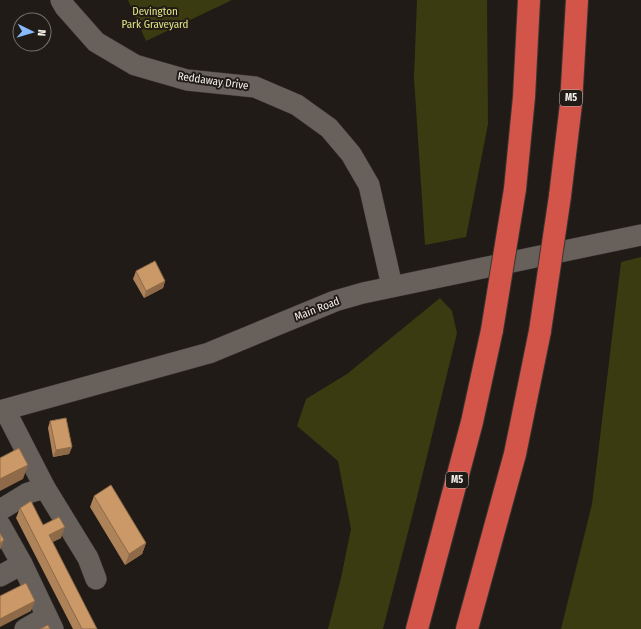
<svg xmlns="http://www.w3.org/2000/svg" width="641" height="629" viewBox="0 0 641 629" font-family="'Fira Sans Condensed',sans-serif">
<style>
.green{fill:#3a3b10}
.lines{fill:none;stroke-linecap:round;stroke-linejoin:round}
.minor-casing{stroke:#393532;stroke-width:22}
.highway-casing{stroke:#393532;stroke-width:24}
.minor{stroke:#68615b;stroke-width:21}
.highway{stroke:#d35449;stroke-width:22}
.highway-bridge-casing{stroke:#393532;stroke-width:24;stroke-linecap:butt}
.highway-bridge{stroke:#d35449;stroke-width:22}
.wall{fill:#af8359}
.shaded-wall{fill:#8e6a48}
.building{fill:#cb9867;stroke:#8e6a48}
.labels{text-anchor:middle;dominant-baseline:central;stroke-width:4;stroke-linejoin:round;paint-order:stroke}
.shield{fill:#201b16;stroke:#b4b0ac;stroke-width:1}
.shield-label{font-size:10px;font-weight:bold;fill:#f4f0ec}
.park-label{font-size:11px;fill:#e0e585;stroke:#201b16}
.street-label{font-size:11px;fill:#f4f0ec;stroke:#201b16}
</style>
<rect width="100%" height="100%" fill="#201b16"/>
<g class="green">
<polygon points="128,0 232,0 146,41"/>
<polygon points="417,0 487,0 488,124 466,237 425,245 414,78"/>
<polygon points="641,257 641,629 561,629 592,504 621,262"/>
<polygon points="440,298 452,311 457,333 417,497 383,629 328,629 341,578 351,529 338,461 297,426 306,399 347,374"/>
</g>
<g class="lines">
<defs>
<g id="minor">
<polyline points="61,0 65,7 96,42 135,65 187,80 255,87 297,105 329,128 351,154 369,185 392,286"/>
<polyline points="5,410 45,488 88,558 96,579"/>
<polyline points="0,411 209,353 335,301 363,293 641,235"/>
<polyline points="0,510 28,493 45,488"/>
<polyline points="0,525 22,564 53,629"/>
<polyline points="0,576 22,564"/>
<polyline points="25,629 46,617"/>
</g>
<g id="highway">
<polyline points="515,189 524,97 529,0"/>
<polyline points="560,196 571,104 577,0"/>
<polyline points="417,629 472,422 492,330"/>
<polyline points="467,629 515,454 540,331"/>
</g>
</defs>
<use href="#minor" class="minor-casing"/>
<use href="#highway" class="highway-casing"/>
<use href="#minor" class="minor"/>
<use href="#highway" class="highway"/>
<defs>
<g id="highway-bridge">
<polyline points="492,330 515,189"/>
<polyline points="540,331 560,196"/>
</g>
</defs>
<use href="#highway-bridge" class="highway-bridge-casing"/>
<use href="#highway-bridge" class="highway-bridge"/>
</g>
<g class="wall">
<polygon points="136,271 165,281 163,288 144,298 133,279"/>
<polygon points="50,421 72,447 69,454 53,457 48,428"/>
<polygon points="94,496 146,543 142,554 125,565 90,507"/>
<polygon points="20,508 61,538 52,542 97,629 73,629 16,518"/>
</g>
<g class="shaded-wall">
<polygon points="165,281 163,288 144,298 146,291"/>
<polygon points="72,447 69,454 53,457 56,450"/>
<polygon points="28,465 23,479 0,491 0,479"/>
<polygon points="65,527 61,538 45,546 49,535"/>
<polygon points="4,540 0,550 0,551 0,543"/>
<polygon points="146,543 142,554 125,565 129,554"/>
<polygon points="35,601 31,611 0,627 0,619"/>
</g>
<g class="building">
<polygon points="155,261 165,281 146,291 136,271"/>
<polygon points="66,418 72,447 56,450 50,421"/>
<polygon points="19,448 28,465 0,479 0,458"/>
<polygon points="111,485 146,543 129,554 94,496"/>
<polygon points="31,501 43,525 59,517 65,527 49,535 97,629 82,629 20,508"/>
<polygon points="0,533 4,540 0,543"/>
<polygon points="26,583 35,601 0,619 0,596"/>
<polygon points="48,625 50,629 40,629"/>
</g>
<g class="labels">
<g class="shield">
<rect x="560" y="90" width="22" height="16" rx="3"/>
<rect x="446" y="472" width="22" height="16" rx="3"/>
</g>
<g class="shield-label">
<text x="571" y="98">M5</text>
<text x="457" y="480">M5</text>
</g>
<g class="park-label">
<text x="155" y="11">Devington<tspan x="155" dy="13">Park Graveyard</tspan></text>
</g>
<g class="street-label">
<text transform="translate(213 81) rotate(8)">Reddaway Drive</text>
<text transform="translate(317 309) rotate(-21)">Main Road</text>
</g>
</g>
<g transform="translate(32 32) rotate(95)"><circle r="19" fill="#201b16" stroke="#75706c"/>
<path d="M0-3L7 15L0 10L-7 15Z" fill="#87bbfb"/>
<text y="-6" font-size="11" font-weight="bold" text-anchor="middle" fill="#f4f0ec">N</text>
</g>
</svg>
